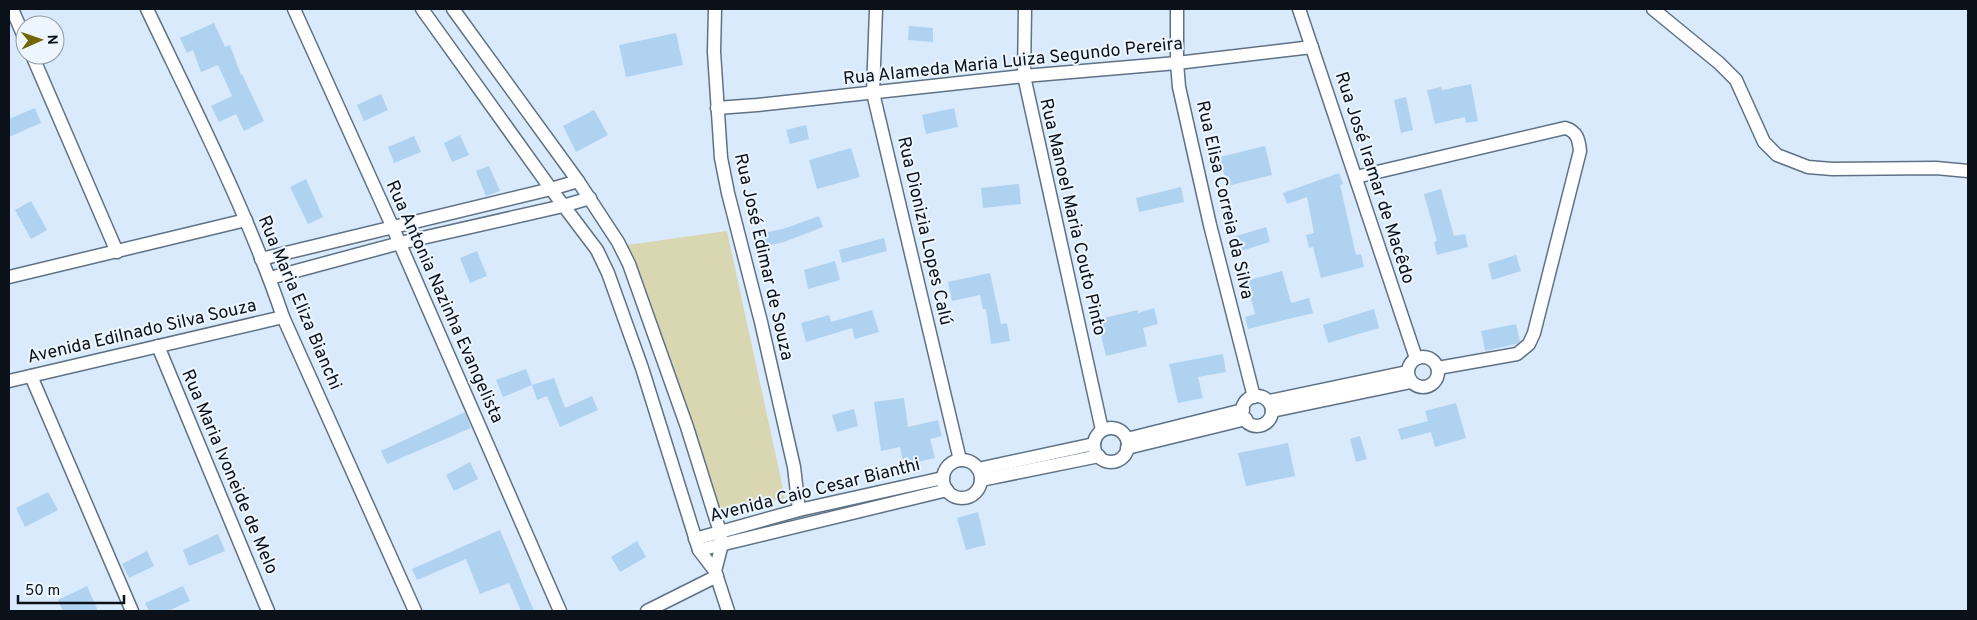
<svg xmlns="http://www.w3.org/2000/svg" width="1977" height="620" viewBox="0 0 1977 620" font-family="Overpass,sans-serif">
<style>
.green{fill:#d9d6b2}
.building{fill:#b0d2f1}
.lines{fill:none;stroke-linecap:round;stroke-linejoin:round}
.street-casing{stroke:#5f7285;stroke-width:15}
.street{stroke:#fff;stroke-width:12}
.labels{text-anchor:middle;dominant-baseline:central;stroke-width:4;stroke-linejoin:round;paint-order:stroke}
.street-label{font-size:18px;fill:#0a1118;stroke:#edf6ff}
</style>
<rect width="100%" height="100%" fill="#d8eafb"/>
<polygon class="green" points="727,231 785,498 714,515 620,246"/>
<g class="building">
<polygon points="214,23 225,47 230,45 241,75 242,74 264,121 244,131 236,114 219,122 211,106 232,96 218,65 201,72 193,50 187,53 180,38"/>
<polygon points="909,26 933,28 933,42 908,40"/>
<polygon points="676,33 683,65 626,77 619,45"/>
<polygon points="1471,84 1478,121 1466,123 1465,117 1435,124 1427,90 1441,87 1442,90"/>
<polygon points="381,94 388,110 364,121 357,105"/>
<polygon points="1406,97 1413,130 1401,133 1394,100"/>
<polygon points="35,108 41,123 9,137 9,119"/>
<polygon points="954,108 958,127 926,134 922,115"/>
<polygon points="594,110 608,135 576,152 563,126"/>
<polygon points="806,125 809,139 790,144 786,130"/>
<polygon points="460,135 469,155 452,162 444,143"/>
<polygon points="414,136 421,152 394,163 388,147"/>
<polygon points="1265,146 1272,175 1227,186 1220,157"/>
<polygon points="851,148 860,177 817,189 809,160"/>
<polygon points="489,166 500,191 486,196 476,171"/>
<polygon points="1339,173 1343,184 1340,185 1356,255 1361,254 1364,267 1321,278 1313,247 1309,248 1306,235 1314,233 1307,197 1287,204 1283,193"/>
<polygon points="306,179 323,217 308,224 290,187"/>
<polygon points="1019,184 1021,204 983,208 981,188"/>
<polygon points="1181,187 1184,202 1139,212 1136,198"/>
<polygon points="1441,189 1454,236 1465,234 1468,247 1437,255 1434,242 1437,241 1424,194"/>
<polygon points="31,201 47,230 31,239 15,210"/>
<polygon points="819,216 823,227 784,242 763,247 760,234 786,228"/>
<polygon points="1266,227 1270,242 1234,253 1230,238"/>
<polygon points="884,238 887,251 842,263 839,250"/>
<polygon points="477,251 487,276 470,283 460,258"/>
<polygon points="1516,255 1521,271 1492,280 1488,264"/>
<polygon points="835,261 840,280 808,289 804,270"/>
<polygon points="1282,271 1291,303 1309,298 1313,313 1248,329 1245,317 1255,314 1246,281"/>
<polygon points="990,273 1001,324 1007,323 1010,341 991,344 986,309 983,309 980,295 952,301 948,282"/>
<polygon points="1154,308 1158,324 1143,328 1147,346 1106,356 1100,331 1094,332 1091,321 1138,310 1138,313"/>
<polygon points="1374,309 1379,328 1328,343 1323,325"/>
<polygon points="872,310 879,332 855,339 852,328 806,342 801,323 829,315 831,322"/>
<polygon points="1516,324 1520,341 1516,344 1485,351 1481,331"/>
<polygon points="1223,354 1226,372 1198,377 1203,398 1178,403 1169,364"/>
<polygon points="526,369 532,385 503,397 496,380"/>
<polygon points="554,378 565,408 592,396 598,410 560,427 547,396 537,400 532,385"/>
<polygon points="904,398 908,427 938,420 942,436 930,439 935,458 904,465 900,447 881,451 874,402"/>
<polygon points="1456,403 1466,438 1435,447 1431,432 1401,440 1398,429 1428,421 1425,411"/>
<polygon points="854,409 858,426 837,432 832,415"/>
<polygon points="465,412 471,428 387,464 381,451"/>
<polygon points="1360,436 1367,459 1356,462 1350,439"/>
<polygon points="1288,443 1295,476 1246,486 1238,453"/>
<polygon points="470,462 478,479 454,491 446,475"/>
<polygon points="48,492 58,510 25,527 16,508"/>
<polygon points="978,512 986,545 966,550 957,518"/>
<polygon points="500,530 534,611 521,611 509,583 480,594 466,559 417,580 412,569"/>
<polygon points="218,534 225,551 189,566 183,550"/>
<polygon points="637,541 646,557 620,572 611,557"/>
<polygon points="147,551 154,566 129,578 122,564"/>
<polygon points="87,586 98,611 63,611 58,600"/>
<polygon points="183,586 190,601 168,611 149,611 145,603"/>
</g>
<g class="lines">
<defs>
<g id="street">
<polyline points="12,9 25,39"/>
<path d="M 147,9 C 195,110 247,211 283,317 L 415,611"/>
<polyline points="294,9 393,228 560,611"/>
<polyline points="422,9 551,189 597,250 608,273 642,368 699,550 715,571 728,611"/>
<polyline points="453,9 578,181 618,242 629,264 687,427 720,532 722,544 715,571"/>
<polyline points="715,9 714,52 721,158 728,193 761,322 794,467 799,510"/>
<polyline points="876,9 873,93 960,460"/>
<polyline points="1025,9 1024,76 1102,430"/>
<polyline points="1177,9 1177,63 1179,87 1210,225 1254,397"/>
<polyline points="1299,9 1416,358"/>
<polyline points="1653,9 1719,63 1736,80 1764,142 1777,155 1808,167 1832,169 1936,168 1968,171"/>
<polyline points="32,55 117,252"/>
<polyline points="717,108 757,105 1024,76 1177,63 1312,47"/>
<path d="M 1356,177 L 1565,128 C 1577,131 1579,140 1580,151 L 1534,333 L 1529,344 L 1517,354 L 1438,368"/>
<polyline points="261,259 551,189 578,181"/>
<polyline points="9,277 246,220"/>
<polyline points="270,278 400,243 563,206 590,198"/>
<polyline points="158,346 268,611"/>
<circle cx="1423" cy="372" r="15"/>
<polyline points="31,376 132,611"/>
<polyline points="9,381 283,317"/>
<circle cx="1257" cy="411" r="15"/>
<polyline points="1269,401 1407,372"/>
<polyline points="1272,411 1411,382"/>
<circle cx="1111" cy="445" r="17"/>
<polyline points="1127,439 1243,410"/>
<polyline points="1127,448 1246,419"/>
<circle cx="962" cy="479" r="19"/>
<polyline points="978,469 1094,444"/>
<polyline points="981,480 1099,456"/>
<polyline points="695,539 799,510 943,478"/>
<polyline points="699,550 947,490"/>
<polyline points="647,611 717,576"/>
</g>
</defs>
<use href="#street" class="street-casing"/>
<use href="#street" class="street"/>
</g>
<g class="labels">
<g class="street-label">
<text transform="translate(1013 62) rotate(-6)">Rua Alameda Maria Luiza Segundo Pereira</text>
<text transform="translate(1374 178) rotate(72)">Rua José Iramar de Macêdo</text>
<text transform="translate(1224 200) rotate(77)">Rua Elisa Correia da Silva</text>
<text transform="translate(1072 217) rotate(77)">Rua Manoel Maria Couto Pinto</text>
<text transform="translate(924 231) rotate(77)">Rua Dionizia Lopes Calú</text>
<text transform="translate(763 257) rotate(77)">Rua José Edimar de Souza</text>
<text transform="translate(444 302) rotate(66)">Rua Antonia Nazinha Evangelista</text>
<text transform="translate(299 303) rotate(67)">Rua Maria Eliza Bianchi</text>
<text transform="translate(142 332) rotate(-13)">Avenida Edilnado Silva Souza</text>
<text transform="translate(229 472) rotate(67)">Rua Maria Ivoneide de Melo</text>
<text transform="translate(815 491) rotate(-14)">Avenida Caio Cesar Bianthi</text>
</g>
</g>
<rect width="1977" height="620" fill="none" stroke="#0a1118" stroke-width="20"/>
<g transform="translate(40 40) rotate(88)"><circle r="24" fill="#edf6ff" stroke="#929aa3"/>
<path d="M0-4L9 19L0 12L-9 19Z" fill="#706700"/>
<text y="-8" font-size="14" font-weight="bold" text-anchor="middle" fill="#0a1118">N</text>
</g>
<path d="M18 595v8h106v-8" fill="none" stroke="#0a1118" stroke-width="2.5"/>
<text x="25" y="595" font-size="15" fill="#0a1118" stroke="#edf6ff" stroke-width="4" paint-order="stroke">50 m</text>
</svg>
